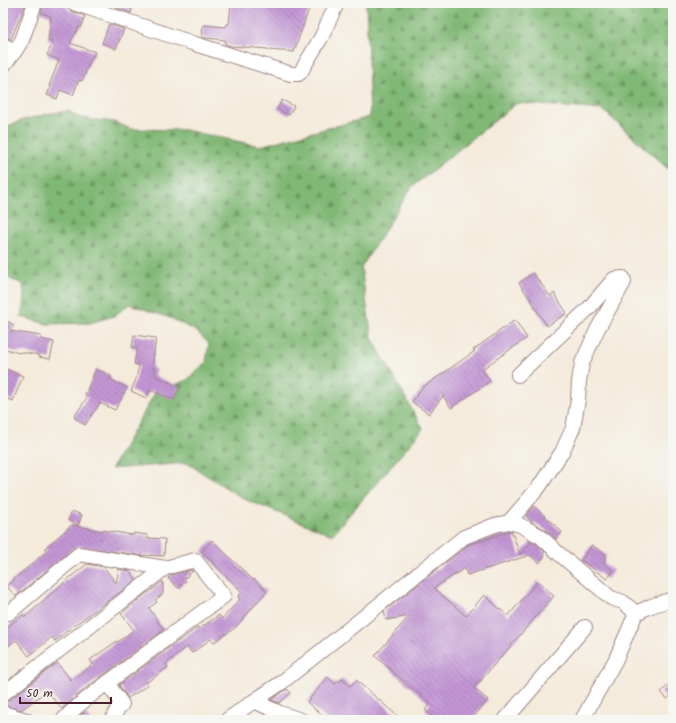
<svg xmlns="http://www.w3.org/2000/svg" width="676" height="723" viewBox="0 0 676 723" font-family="Kalam,sans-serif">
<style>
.forest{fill:url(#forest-firs);stroke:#656c50}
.building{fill:url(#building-back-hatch)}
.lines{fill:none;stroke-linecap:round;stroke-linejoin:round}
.minor-casing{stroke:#9f8583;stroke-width:16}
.minor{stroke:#fff;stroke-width:14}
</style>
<defs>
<pattern id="forest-firs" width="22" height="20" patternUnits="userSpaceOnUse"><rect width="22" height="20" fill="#80b874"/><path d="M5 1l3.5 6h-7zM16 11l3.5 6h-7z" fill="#6b955f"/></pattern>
<pattern id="building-back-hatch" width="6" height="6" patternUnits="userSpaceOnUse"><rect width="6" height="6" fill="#c396d5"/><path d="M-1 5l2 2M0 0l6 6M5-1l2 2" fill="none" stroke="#a07aad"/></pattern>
</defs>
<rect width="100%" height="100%" fill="#f6f6f2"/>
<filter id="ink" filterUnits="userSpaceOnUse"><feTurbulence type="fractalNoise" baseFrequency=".025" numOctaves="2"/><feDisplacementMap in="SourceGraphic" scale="8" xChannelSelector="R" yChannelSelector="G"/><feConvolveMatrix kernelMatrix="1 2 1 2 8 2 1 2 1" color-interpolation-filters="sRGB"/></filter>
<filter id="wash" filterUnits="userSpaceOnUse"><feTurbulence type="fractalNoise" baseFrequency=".012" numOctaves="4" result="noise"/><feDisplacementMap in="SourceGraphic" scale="16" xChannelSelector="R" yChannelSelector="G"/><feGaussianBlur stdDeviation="0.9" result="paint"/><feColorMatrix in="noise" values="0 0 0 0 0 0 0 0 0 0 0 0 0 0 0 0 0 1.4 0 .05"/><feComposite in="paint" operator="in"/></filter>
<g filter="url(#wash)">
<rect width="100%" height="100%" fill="#f4ebdb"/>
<polygon class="forest" points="366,3 673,3 673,167 668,169 603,110 517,103 412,187 361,268 372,338 423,429 332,535 242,498 187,463 111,469 155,393 187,380 206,362 209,344 196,331 170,318 129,304 114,316 90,323 47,324 21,317 24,296 23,284 10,279 3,270 3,128 23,120 52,113 68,111 80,118 114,122 131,129 185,130 260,146 370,117"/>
<g id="blocks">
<g class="building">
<polygon points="3,3 26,3 11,39 3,36"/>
<polygon points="43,3 66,3 67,8 71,11 85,16 81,27 79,27 70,43 95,52 85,72 86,72 82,81 79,80 73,95 60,90 57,99 47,95 51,86 49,86 59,60 47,55 53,42 48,41 51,16 41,13"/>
<polygon points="231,3 278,3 293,7 294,3 311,3 294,52 268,50 268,49 231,46 225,44 225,40 206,38 202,37 203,25 226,27 227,24 229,24"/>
<polygon points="118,4 132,9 131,13 116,8"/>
<polygon points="109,24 124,29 116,49 102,43"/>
<polygon points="282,100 294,106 289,115 277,109"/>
<polygon points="533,273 550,296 554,293 567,313 547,326 534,306 535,306 519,283"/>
<polygon points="3,319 14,325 10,331 41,336 41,339 54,342 50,359 39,357 39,355 20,352 19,353 3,348"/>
<polygon points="515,320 527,338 482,369 490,381 451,408 443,396 429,414 412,402 422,388 475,351 473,350"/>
<polygon points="134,335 156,338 152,368 155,369 155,376 180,387 174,400 150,390 146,398 131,391 136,379 139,365 134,364 137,348 132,348"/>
<polygon points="3,368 23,376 13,401 3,397"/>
<polygon points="96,369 111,376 110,379 127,388 115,410 100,403 85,425 74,417 88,396 85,395"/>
<polygon points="534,506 562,532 556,539 546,530 533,523 526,516"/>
<polygon points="72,511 82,515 78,525 68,520"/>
<polygon points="72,525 102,531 102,530 133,535 134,533 147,535 146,538 165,539 164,556 144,555 144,556 77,546 74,548 16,596 6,586 47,551 45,548"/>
<polygon points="510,531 512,532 520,555 532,541 535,543 545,552 543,554 545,556 539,563 530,555 467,575 465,568 434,588 466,616 484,595 508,616 538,581 554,596 474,688 488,700 471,720 437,720 425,710 430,704 375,656 409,616 386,620 384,611 468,545"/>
<polygon points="212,540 253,580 254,579 267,591 235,628 214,642 211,639 192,653 187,647 166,664 168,667 146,683 148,685 128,698 119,685 174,644 178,641 179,641 198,627 199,629 219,615 222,619 240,599 238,597 242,592 213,563 214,563 202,552"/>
<polygon points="592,545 606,555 604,563 613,571 607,579 581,560"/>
<polygon points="87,564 104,567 116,583 119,569 130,571 136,580 116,595 79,622 78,622 55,641 52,637 29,656 16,640 3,650 3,630 23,615 25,617 68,579"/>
<polygon points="192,570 193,571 184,579 186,581 178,588 168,578 171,575"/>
<polygon points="163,581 163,594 155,600 157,602 149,608 164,630 86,688 62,709 47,691 21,710 3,705 3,702 8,701 57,663 71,680 72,679 73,680 93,664 90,660 117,641 118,642 134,630 121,614 148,592 148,593"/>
<polygon points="328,677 335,684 342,679 350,686 356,680 402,720 327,720 307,702"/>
<polygon points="673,681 673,694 667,699 661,692"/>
<polygon points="287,689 291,693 279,703 271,700"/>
<polygon points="83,713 91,720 75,720"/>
</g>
</g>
</g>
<g filter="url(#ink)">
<use href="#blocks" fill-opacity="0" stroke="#9f8583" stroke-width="1"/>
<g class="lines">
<defs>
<g id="minor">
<polyline points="74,3 195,44 291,74 298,74 300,73 322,36 337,3"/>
<polyline points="3,45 15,51 22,40 35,3"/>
<polyline points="3,66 15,51"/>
<polyline points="509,522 539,487 562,452 573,428 578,400 579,381 582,363 597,330 624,282 623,278 614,279 589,308 518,375"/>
<path d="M 3,611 L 9,613 L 79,554 L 165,568 L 195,560 L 224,596 C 190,621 156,646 122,672 C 102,687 80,702 63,720"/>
<polyline points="107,683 122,704 118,708 112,720"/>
<polyline points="3,694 165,568"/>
<polyline points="254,701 280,713 301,720"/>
<polyline points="3,713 26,720"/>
<polyline points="227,720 254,701 281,683 464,537 495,525 509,522 520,525 540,536 557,552 611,598 623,602 636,613 651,606 673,599"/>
<polyline points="505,720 585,627"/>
<polyline points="582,720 616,659 636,613"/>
</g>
</defs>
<use href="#minor" class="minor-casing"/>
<use href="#minor" class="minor"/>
</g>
</g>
<rect width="676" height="723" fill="none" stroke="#f6f6f2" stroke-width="16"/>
<path d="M20 697v6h91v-6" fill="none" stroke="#4a1f2b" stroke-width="2"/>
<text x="26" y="697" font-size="12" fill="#4a1f2b" stroke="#f6f6f2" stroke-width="3" paint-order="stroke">50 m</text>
</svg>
